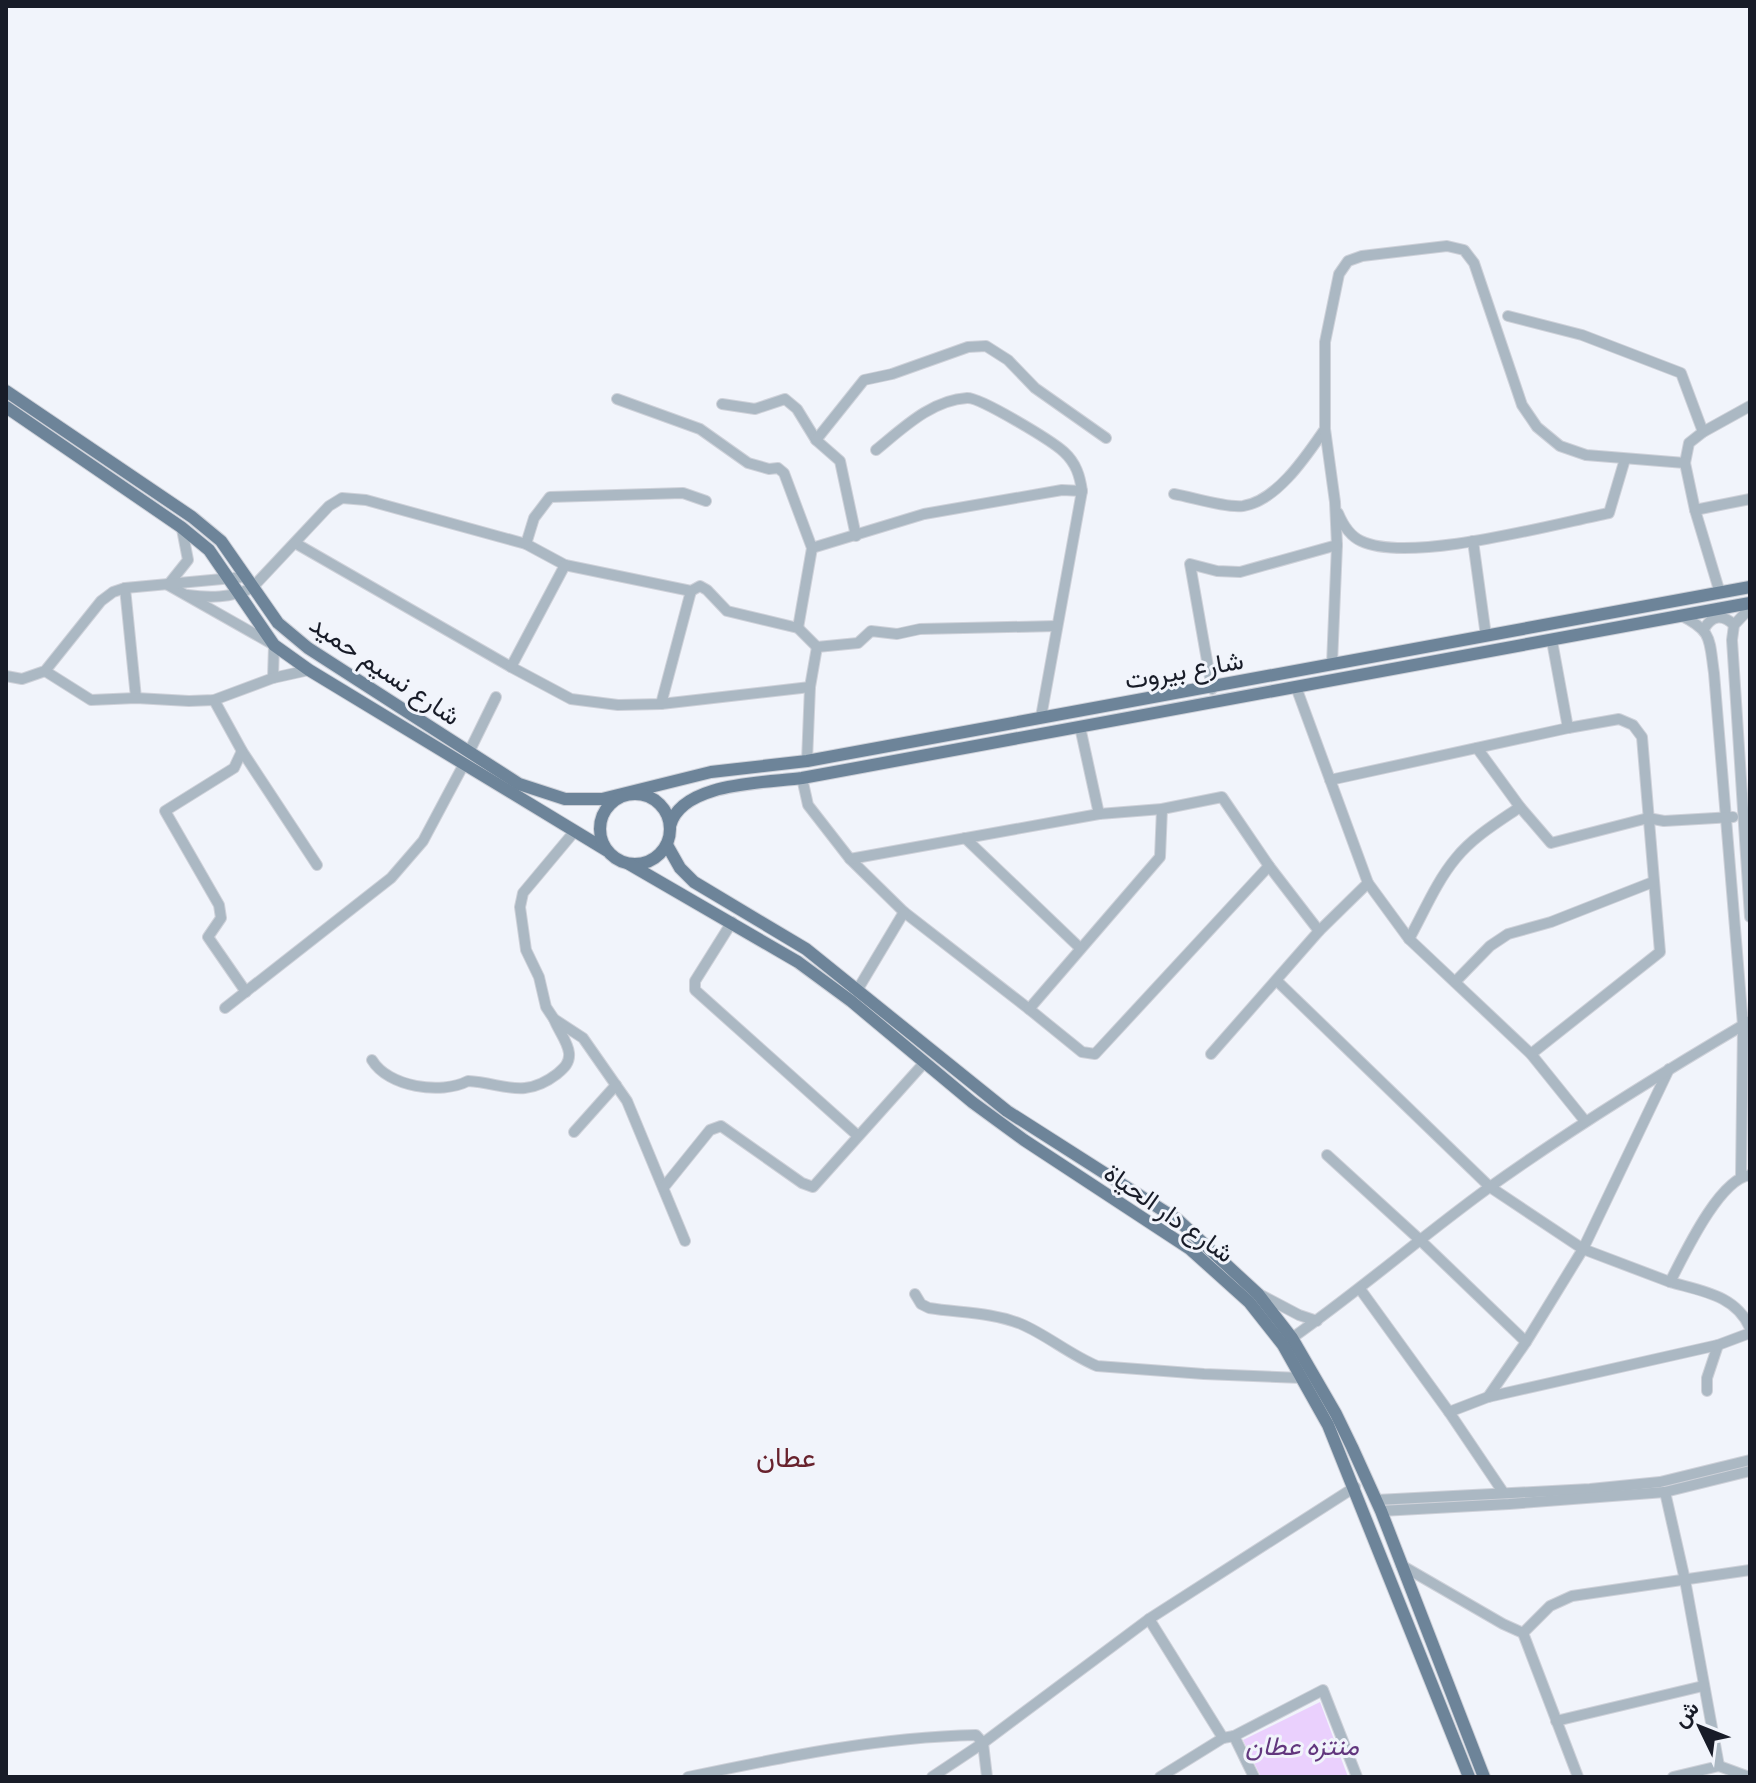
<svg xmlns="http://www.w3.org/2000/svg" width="1756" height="1783" viewBox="0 0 1756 1783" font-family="'Zilla Slab',Vazirmatn,serif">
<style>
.green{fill:#ead0fd}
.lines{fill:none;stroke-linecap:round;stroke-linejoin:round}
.minor-casing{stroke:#ced1d9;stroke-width:12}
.major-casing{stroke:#ced1d9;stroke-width:14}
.minor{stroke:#abb8c3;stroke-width:10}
.major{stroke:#6d8499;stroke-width:12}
.labels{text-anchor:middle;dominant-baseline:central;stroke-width:6;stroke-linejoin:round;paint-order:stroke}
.street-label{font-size:26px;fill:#181c28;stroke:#f1f4fb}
.park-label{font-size:26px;font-style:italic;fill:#62377e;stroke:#f1f4fb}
.neighbourhood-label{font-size:28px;fill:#68222d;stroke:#f1f4fb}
</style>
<rect width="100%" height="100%" fill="#f1f4fb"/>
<polygon class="green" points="1320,1702 1348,1777 1261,1777 1243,1740"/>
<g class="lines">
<defs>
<g id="minor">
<polyline points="1508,316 1582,335 1681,373 1703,432"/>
<polyline points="617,399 700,429 748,463 769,469 778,468 784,473 812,548 798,628"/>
<polyline points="722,404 755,409 785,399 797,409 816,440"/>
<path d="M 876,450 C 902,429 931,400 967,398 C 980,397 1052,441 1064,452 C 1076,463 1080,476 1082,491 L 1041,717"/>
<polyline points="1685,463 1689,443 1703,432 1750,406"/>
<path d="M 1174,494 C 1192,497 1225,508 1243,506 C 1277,501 1307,455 1325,429"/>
<polyline points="1695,510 1750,499"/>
<path d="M 1338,513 C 1343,525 1350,536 1361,541 C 1409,564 1554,524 1609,513 L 1625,459"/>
<polyline points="182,529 188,560 168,585 274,645 273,678"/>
<polyline points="856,536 840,461 816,440 864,380 892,374 968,347 986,346 1008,360 1035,388 1106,438"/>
<polyline points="1473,541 1486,636"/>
<polyline points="295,543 511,667 571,699 618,705 661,704 810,687"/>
<polyline points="526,544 534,518 550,497 683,493 706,501"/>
<polyline points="812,548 924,514 1062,490 1082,491"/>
<polyline points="125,588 136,698"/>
<path d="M 187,595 C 210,598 230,598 252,588 L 329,506 L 342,498 L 366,500 L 526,544 L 565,565 L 691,591 L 700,586 L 707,590 L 727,611 L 798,628 L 817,647 L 858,643 L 871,631 L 897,634 L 920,629 L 1057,626"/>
<polyline points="1750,608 1734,625 1732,640 1750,917"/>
<path d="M 1680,615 C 1713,631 1709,639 1714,673 L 1743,1025 L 1741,1176"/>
<path d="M 1704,629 C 1712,615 1723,614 1734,625"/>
<polyline points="1552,641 1568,728"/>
<polyline points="1332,664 1337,545 1335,502 1325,429 1325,342 1339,274 1348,261 1362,256 1447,246 1464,250 1474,263 1522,405 1537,427 1560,446 1586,455 1685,463 1695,510 1720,593"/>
<polyline points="511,667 565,565"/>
<polyline points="45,671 91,700 136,698 189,701 214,700 273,678 309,670"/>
<polyline points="6,676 22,679 45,671 101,601 113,592 125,588 244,577"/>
<polyline points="1296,687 1368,883 1409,939 1531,1054 1585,1121"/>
<polyline points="1212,689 1190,564 1217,571 1240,572 1337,545"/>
<polyline points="214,700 242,751 317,865"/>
<polyline points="661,704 691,591"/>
<polyline points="1080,727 1099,814"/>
<polyline points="1477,748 1520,807 1551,843 1648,818 1664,821 1733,817"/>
<polyline points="242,751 234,768 165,811 219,905 221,918 208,937 246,992"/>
<polyline points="469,752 496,697"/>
<polyline points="807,761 810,687 817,647"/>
<polyline points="802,778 808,805 850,859 904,912 1029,1009 1160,857 1162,809"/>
<polyline points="1330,780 1568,728 1619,719 1633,725 1642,737 1660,952 1531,1054"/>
<polyline points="574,832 523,893 520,907 526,950 539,977 546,1007 554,1019 583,1038 627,1101 685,1241"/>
<polyline points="965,838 1080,948"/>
<polyline points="850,859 1099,814 1162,809 1222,797 1269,866 1319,931"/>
<polyline points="732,922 695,981 695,990 857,1135"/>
<path d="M 1409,939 C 1424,912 1436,882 1456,858 C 1473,837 1498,822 1520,807"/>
<polyline points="1277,981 1490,1187 1583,1249 1526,1342 1488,1397"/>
<polyline points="1455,982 1490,946 1508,934 1551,922 1653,882"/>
<polyline points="858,989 904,912"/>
<polyline points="225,1008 391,878 423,841 464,764"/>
<polyline points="1029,1009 1082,1052 1095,1054 1269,866"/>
<polyline points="1211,1054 1319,931 1368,883"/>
<path d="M 372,1060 C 388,1087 441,1095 468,1081 C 504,1083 523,1100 557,1074 C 564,1068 570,1063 569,1053 C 568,1042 558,1030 554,1019"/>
<path d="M 1669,1069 L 1583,1249 L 1670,1282 C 1684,1255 1719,1179 1750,1175"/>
<polyline points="574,1132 616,1085"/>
<polyline points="1327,1155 1419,1239 1526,1342"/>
<polyline points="664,1187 710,1130 721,1126 802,1183 813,1187 924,1063"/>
<path d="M 1670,1282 C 1701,1291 1736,1295 1750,1328"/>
<polyline points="1360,1289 1449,1412 1503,1492"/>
<path d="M 915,1294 L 921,1304 L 929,1308 C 960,1313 991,1312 1021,1324 C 1047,1335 1070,1355 1097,1366 L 1204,1374 L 1302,1378"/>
<polyline points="1261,1295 1299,1315 1317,1321"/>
<path d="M 1292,1338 C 1359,1291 1421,1237 1487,1189 C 1572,1128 1660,1074 1750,1021"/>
<polyline points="1707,1391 1707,1378 1718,1345"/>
<polyline points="1449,1412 1488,1397 1718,1345 1750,1333"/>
<polyline points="1665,1492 1685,1580 1719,1766"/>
<polyline points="1376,1500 1590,1489 1660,1482 1750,1460"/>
<polyline points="1381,1511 1509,1504 1665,1492 1750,1471"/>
<polyline points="1401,1565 1503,1624 1523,1633 1578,1777"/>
<polyline points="1149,1619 1223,1738"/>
<polyline points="1523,1633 1550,1606 1572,1596 1750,1570"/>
<polyline points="1556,1721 1703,1686"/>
<polyline points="1234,1736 1254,1777"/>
<path d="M 688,1777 C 783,1757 879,1737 976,1735 L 983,1743 L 987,1777"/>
<polyline points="932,1777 983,1743 1149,1619 1355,1487"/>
<polyline points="1160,1777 1223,1738 1234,1736 1323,1690 1357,1777"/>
<polyline points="1673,1777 1719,1766 1749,1777"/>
</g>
<g id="major">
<polyline points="6,391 192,517 221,541 278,623 308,648 519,784 565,799 602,799 711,772 807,761 1750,587"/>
<polyline points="6,407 181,527 209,550 274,645 309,670 606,850"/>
<circle cx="635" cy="829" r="35"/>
<path d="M 670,826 C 681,782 765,783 802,778 L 1750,603"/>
<polyline points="667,845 680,868 694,882 806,949 1007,1111 1178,1220 1258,1294 1292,1338 1336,1414 1352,1447 1381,1511 1484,1777"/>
<polyline points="629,864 798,962 851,1001 972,1102 1024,1140 1190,1249 1249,1302 1283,1345 1328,1425 1469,1777"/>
</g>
</defs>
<use href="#minor" class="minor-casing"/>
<use href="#major" class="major-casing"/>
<use href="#minor" class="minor"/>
<use href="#major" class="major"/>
</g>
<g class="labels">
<g class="street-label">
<text transform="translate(385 670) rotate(34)">شارع نسيم حميد</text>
<text transform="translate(1184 670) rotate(-10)">شارع بيروت</text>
<text transform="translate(1169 1213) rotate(35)">شارع دار الحياة</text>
</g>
<g class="park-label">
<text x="1302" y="1746">منتزه عطان</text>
</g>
<g class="neighbourhood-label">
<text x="786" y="1457">عطان</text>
</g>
</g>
<rect width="1756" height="1783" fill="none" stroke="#181c28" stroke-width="16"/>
<g transform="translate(1700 1727) rotate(313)" stroke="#f1f4fb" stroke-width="6" paint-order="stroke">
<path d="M0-6L14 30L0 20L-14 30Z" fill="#181c28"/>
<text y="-12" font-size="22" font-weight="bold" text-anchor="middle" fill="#181c28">ش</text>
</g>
</svg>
